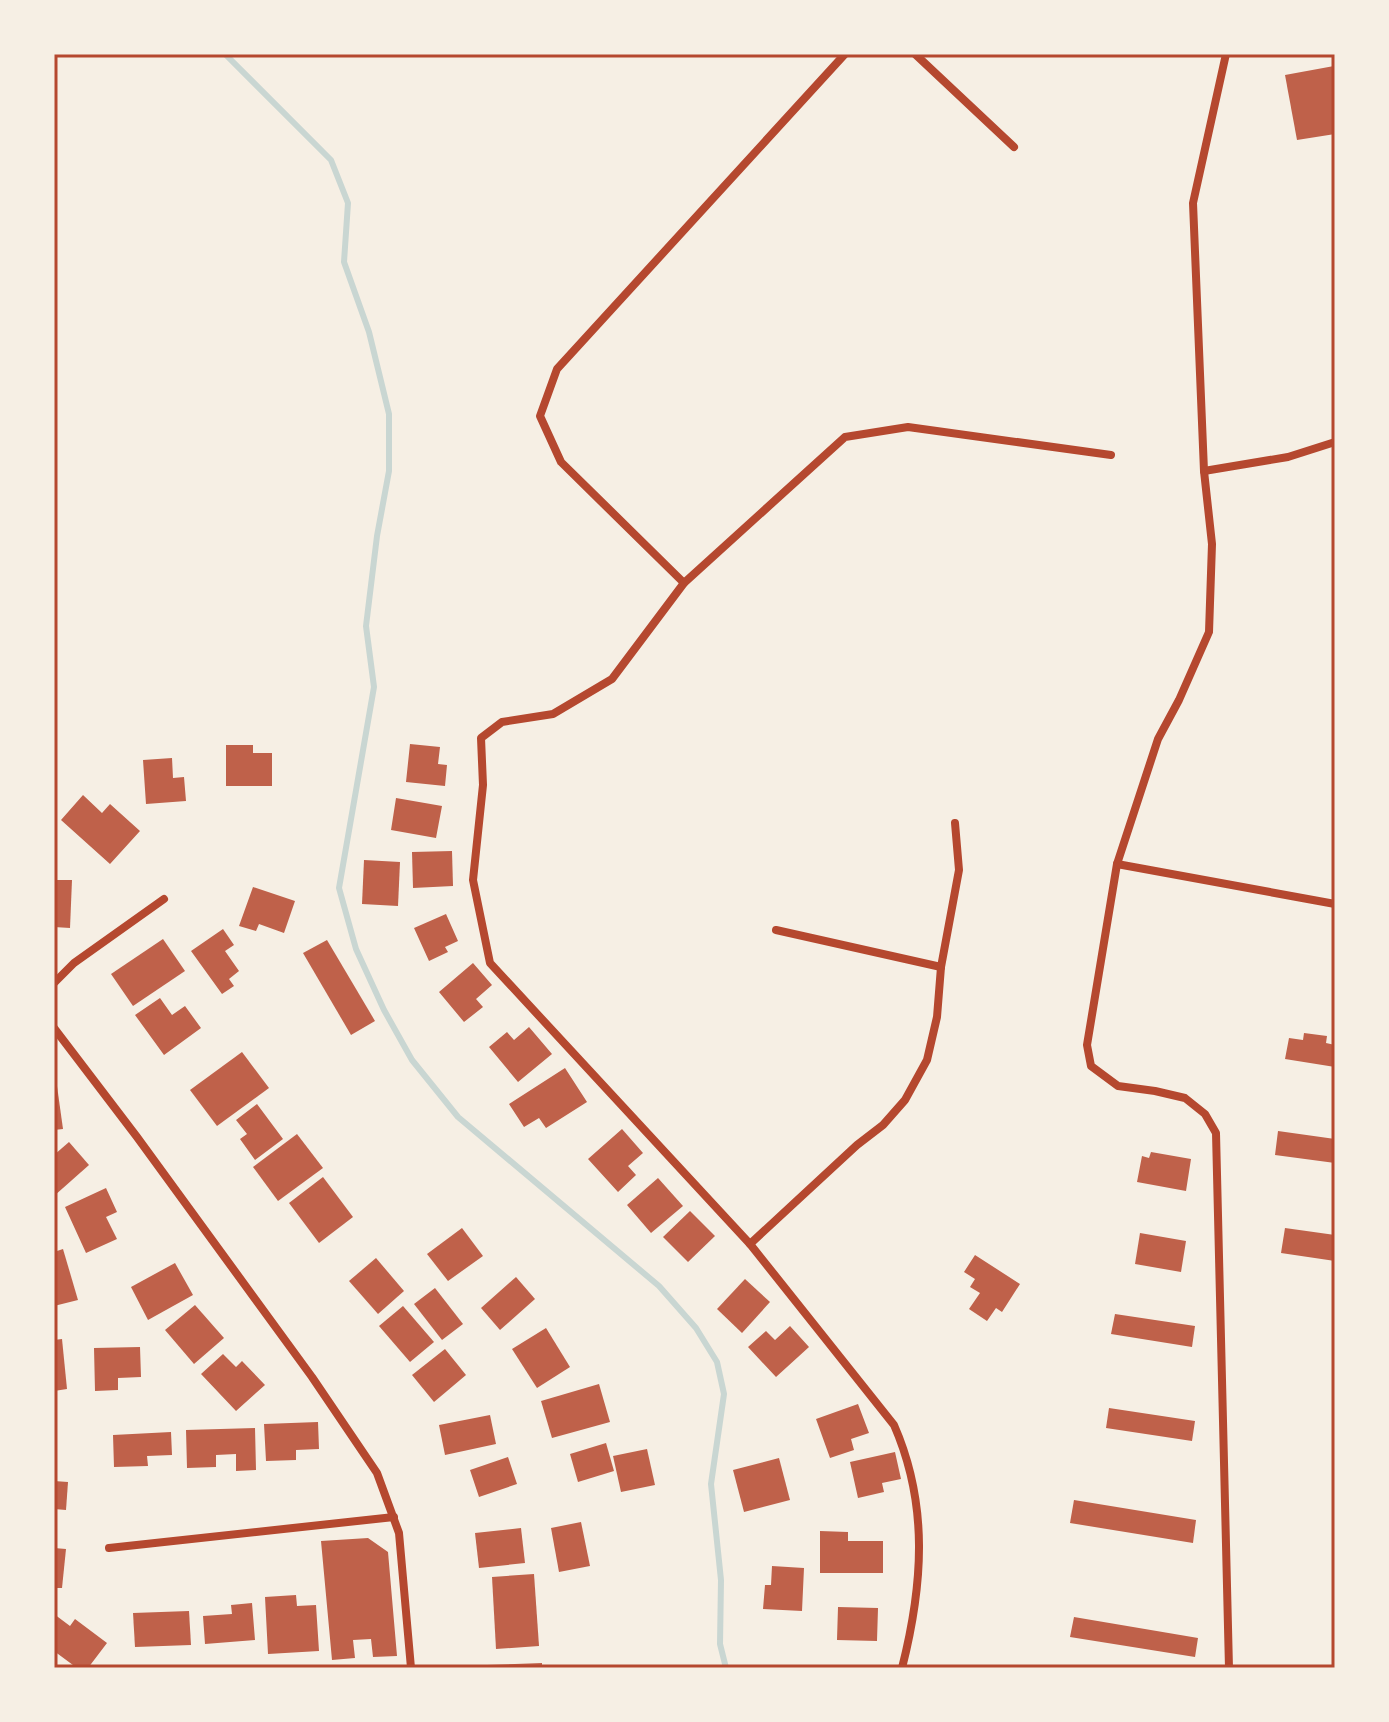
<svg xmlns="http://www.w3.org/2000/svg" width="1389" height="1722" viewBox="0 0 1389 1722" font-family="'Source Sans 3',sans-serif">
<style>
.lines{fill:none;stroke-linecap:round;stroke-linejoin:round}
.stream{stroke:#c9d6d2;stroke-width:6}
.building{fill:#bf614a}
.minor{stroke:#b5482f;stroke-width:8}
.neatline{fill:none;stroke:#b5482f;stroke-width:3}
</style>
<rect width="100%" height="100%" fill="#f6efe4"/>
<g class="lines">
<polyline class="stream" points="225,54 331,160 348,203 344,262 369,332 389,414 389,471 377,536 366,626 374,687 339,888 356,949 384,1010 412,1060 458,1117 659,1286 696,1328 717,1362 724,1394 711,1484 721,1580 720,1644 726,1668"/>
</g>
<g class="building">
<polygon points="1334,66 1335,134 1297,140 1285,75"/>
<polygon points="410,744 440,747 438,764 447,765 445,786 406,782"/>
<polygon points="226,745 253,745 253,753 272,753 272,786 226,786"/>
<polygon points="172,758 173,778 184,777 186,801 146,804 143,760"/>
<polygon points="83,795 102,813 110,804 140,831 110,864 61,820"/>
<polygon points="396,798 442,806 436,838 391,830"/>
<polygon points="452,851 453,886 413,888 412,852"/>
<polygon points="364,860 400,862 398,906 362,904"/>
<polygon points="54,880 72,880 70,928 54,927"/>
<polygon points="253,887 295,901 284,933 259,924 256,931 239,926"/>
<polygon points="446,914 458,941 445,947 448,952 429,961 414,928"/>
<polygon points="223,929 234,945 225,951 239,971 229,979 234,986 222,994 191,951"/>
<polygon points="163,939 185,971 133,1006 111,974"/>
<polygon points="327,940 375,1021 351,1035 303,953"/>
<polygon points="473,963 492,985 476,999 483,1007 464,1022 439,992"/>
<polygon points="160,998 172,1015 185,1006 201,1028 164,1055 135,1015"/>
<polygon points="529,1027 552,1054 518,1082 489,1047 507,1032 514,1040"/>
<polygon points="1304,1033 1327,1036 1326,1043 1335,1045 1335,1067 1285,1059 1289,1038 1303,1040"/>
<polygon points="242,1052 269,1088 217,1126 190,1090"/>
<polygon points="565,1068 587,1102 546,1128 539,1118 524,1127 509,1104"/>
<polygon points="57,1086 63,1129 54,1130 54,1087"/>
<polygon points="257,1104 283,1139 255,1160 240,1139 247,1134 236,1120"/>
<polygon points="622,1129 643,1153 628,1166 636,1175 618,1192 588,1159"/>
<polygon points="1278,1131 1335,1139 1335,1163 1275,1155"/>
<polygon points="297,1134 323,1168 278,1201 253,1167"/>
<polygon points="69,1142 89,1165 54,1196 54,1155"/>
<polygon points="1151,1152 1191,1159 1186,1191 1137,1182 1142,1156 1149,1158"/>
<polygon points="323,1177 353,1217 319,1243 289,1203"/>
<polygon points="658,1178 683,1206 651,1233 627,1205"/>
<polygon points="106,1188 117,1212 106,1217 117,1239 86,1253 65,1207"/>
<polygon points="690,1211 715,1236 688,1262 663,1237"/>
<polygon points="462,1228 483,1256 448,1281 427,1254"/>
<polygon points="1285,1228 1335,1235 1335,1261 1281,1253"/>
<polygon points="1140,1233 1186,1241 1181,1272 1135,1264"/>
<polygon points="63,1249 78,1300 54,1306 54,1252"/>
<polygon points="975,1255 1020,1284 1002,1312 996,1308 987,1321 969,1309 980,1293 970,1287 975,1279 964,1272"/>
<polygon points="376,1258 404,1291 378,1314 349,1281"/>
<polygon points="175,1263 193,1295 148,1320 131,1287"/>
<polygon points="516,1277 535,1299 500,1330 481,1308"/>
<polygon points="745,1279 770,1302 742,1333 717,1309"/>
<polygon points="435,1288 463,1324 442,1340 414,1304"/>
<polygon points="195,1305 224,1338 194,1364 165,1330"/>
<polygon points="403,1306 434,1342 410,1362 379,1326"/>
<polygon points="1115,1314 1195,1326 1192,1347 1111,1334"/>
<polygon points="790,1326 809,1347 776,1377 748,1347 766,1331 775,1340"/>
<polygon points="546,1328 570,1367 537,1388 512,1349"/>
<polygon points="62,1339 67,1389 54,1391 54,1340"/>
<polygon points="140,1347 141,1377 118,1378 118,1390 95,1391 94,1348"/>
<polygon points="445,1349 466,1375 434,1402 412,1375"/>
<polygon points="223,1354 236,1367 242,1361 265,1385 236,1411 201,1374"/>
<polygon points="599,1384 610,1422 552,1438 541,1401"/>
<polygon points="858,1404 869,1433 851,1439 854,1450 830,1458 816,1419"/>
<polygon points="1109,1408 1195,1421 1192,1441 1106,1428"/>
<polygon points="490,1415 496,1444 445,1455 439,1425"/>
<polygon points="318,1422 319,1449 296,1450 296,1460 266,1461 264,1424"/>
<polygon points="255,1428 256,1470 236,1471 236,1454 216,1455 216,1467 187,1468 186,1430"/>
<polygon points="171,1432 172,1455 147,1456 148,1466 114,1467 113,1435"/>
<polygon points="606,1443 614,1471 578,1482 570,1454"/>
<polygon points="647,1449 655,1485 621,1492 613,1456"/>
<polygon points="895,1452 901,1479 882,1483 884,1492 858,1498 850,1462"/>
<polygon points="508,1457 517,1484 479,1497 470,1470"/>
<polygon points="779,1458 790,1500 744,1512 733,1470"/>
<polygon points="54,1481 68,1482 66,1510 54,1509"/>
<polygon points="1074,1500 1196,1520 1193,1543 1070,1523"/>
<polygon points="581,1522 590,1566 559,1572 551,1528"/>
<polygon points="521,1528 525,1563 479,1568 475,1533"/>
<polygon points="820,1531 848,1532 848,1541 883,1541 883,1573 820,1573"/>
<polygon points="368,1538 388,1552 397,1656 373,1657 371,1639 353,1640 355,1658 332,1660 321,1541"/>
<polygon points="54,1548 66,1549 62,1588 54,1588"/>
<polygon points="772,1566 804,1568 802,1611 763,1609 765,1585 771,1585"/>
<polygon points="534,1574 539,1646 496,1649 492,1577"/>
<polygon points="296,1595 297,1606 316,1605 319,1651 268,1654 265,1597"/>
<polygon points="252,1603 255,1640 205,1644 203,1616 232,1614 231,1605"/>
<polygon points="838,1607 878,1608 877,1641 837,1640"/>
<polygon points="189,1611 191,1645 135,1647 133,1613"/>
<polygon points="54,1614 70,1626 75,1619 107,1643 88,1668 77,1668 54,1651"/>
<polygon points="1074,1617 1198,1638 1195,1657 1070,1637"/>
<polygon points="542,1663 542,1668 487,1668 487,1665"/>
</g>
<g class="lines">
<g class="minor">
<polyline points="915,54 1014,147"/>
<polyline points="1226,54 1193,203 1204,471 1212,544 1209,632 1179,700 1158,739 1117,864 1087,1045 1091,1066 1118,1086 1155,1091 1185,1098 1205,1114 1216,1133 1229,1668"/>
<polyline points="1204,471 1288,457 1335,442"/>
<polyline points="684,583 561,462 540,416 557,369 845,54"/>
<polyline points="1117,864 1335,904"/>
<polyline points="776,930 941,967"/>
<polyline points="54,983 74,963 164,899"/>
<polyline points="54,1028 137,1137 312,1377 377,1473 399,1533 411,1668"/>
<polyline points="750,1244 857,1145 883,1125 905,1100 927,1060 937,1017 941,967 959,870 955,823"/>
<polyline points="109,1548 394,1517"/>
<path d="M 902,1668 C 923,1585 929,1505 894,1425 L 750,1244 L 490,963 L 473,880 L 483,785 L 481,738 L 502,722 L 553,714 L 612,679 L 684,583 L 845,437 L 908,427 L 1111,455"/>
</g>
</g>
<rect width="1389" height="1722" fill="none" stroke="#f6efe4" stroke-width="112"/>
<rect x="56" y="56" width="1277" height="1610" class="neatline"/>
</svg>
